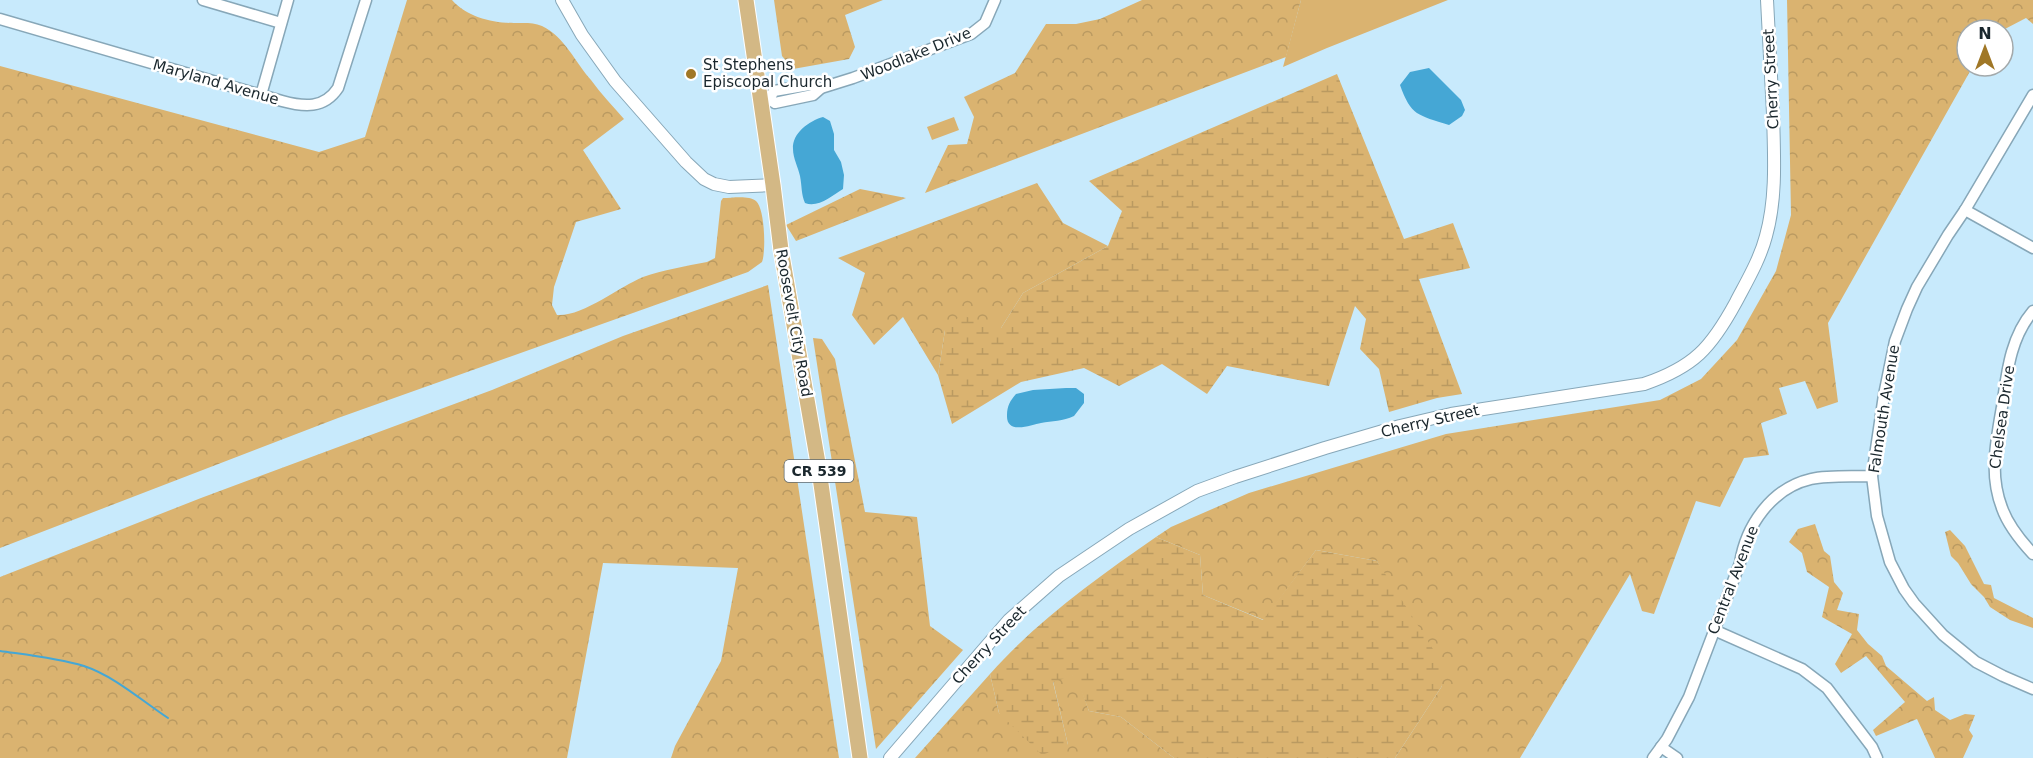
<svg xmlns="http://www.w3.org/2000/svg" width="2033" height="758" viewBox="0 0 2033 758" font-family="'DejaVu Sans',sans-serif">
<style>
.green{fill:#dab370}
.forest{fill:url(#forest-crowns)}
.wetland{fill:url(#wetland-marsh)}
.water{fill:#45a7d5}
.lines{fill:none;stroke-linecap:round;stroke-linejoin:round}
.stream{stroke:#45a7d5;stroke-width:2}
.minor-casing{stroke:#87a7b8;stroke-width:13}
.tertiary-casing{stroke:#87a7b8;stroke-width:14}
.primary-casing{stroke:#fff;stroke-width:17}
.minor{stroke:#fff;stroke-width:10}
.tertiary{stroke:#fff;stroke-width:12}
.primary{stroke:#d3b885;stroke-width:15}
.poi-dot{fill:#a07726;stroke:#fff;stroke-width:2}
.labels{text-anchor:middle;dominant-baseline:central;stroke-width:5;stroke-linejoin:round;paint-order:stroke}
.shield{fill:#fff;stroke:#5f686c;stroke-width:1.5}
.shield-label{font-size:14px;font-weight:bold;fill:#1a272d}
.street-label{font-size:15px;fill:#1a272d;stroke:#fff}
.poi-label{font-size:15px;fill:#1a272d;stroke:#fff;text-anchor:start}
</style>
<defs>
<pattern id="forest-crowns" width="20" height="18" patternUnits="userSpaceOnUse" patternTransform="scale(1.5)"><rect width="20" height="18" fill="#dab370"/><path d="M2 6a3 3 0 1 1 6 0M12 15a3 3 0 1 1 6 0" fill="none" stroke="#ba9a61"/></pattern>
<pattern id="wetland-marsh" width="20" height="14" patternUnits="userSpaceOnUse" patternTransform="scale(1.5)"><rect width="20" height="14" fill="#dab370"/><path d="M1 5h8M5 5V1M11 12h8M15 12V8" fill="none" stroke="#ba9a61"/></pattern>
</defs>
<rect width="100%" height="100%" fill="#c8eafc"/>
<g class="green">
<polygon points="1301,0 1448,0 1327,48 1283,67"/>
<polygon points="954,117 959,130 932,140 927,127"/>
</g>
<g class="forest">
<path d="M 407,0 L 452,0 C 467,17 492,23 514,23 C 523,23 533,22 542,26 C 565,37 575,62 591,80 C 601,94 613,106 624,119 L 583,150 L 621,209 L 576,222 L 554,287 L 552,305 L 557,315 C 582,317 619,287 643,277 C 663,270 686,266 707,262 L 715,258 L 721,201 L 723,198 C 732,198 749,195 756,201 C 765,209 766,252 762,262 L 748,272 L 338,418 L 0,548 L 0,66 L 319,152 L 365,137 Z"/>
<polygon points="774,0 883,0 845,15 855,47 849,59 793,69 782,56"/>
<polygon points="1142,0 1301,0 1286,57 925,193 948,145 967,144 974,117 964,97 1015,73 1046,24 1076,24 1100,19"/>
<polygon points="1787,0 2033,0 2033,24 2026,18 2003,30 1967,30 1967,66 1973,66 1828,323 1838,402 1817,409 1805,381 1779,388 1787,414 1761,423 1769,455 1744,458 1720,507 1696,501 1654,614 1642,611 1630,574 1520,758 1395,758 1442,686 1377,561 1316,550 1264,620 1203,595 1200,555 1156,537 1171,527 1249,493 1446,434 1660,400 1701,379 1737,340 1776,271 1791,215"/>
<polygon points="1037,183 1063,223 1108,246 1023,293 1001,328 945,330 938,375 903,317 874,345 852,315 865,273 838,258"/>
<polygon points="860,189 906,198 796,241 786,225"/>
<polygon points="768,285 839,758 671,758 675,746 721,661 738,568 603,563 567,758 0,758 0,577 201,498 492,390 623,336"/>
<polygon points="813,338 822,339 835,359 865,512 917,517 930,626 963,650 876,749"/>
<polygon points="1815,524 1824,551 1830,556 1834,582 1843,593 1837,610 1859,614 1857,630 1868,644 1882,656 1886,666 1927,701 1934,697 1935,710 1950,720 1965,714 1975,715 1969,730 1973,736 1963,758 1935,758 1917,719 1876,736 1873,730 1905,702 1866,656 1841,673 1835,664 1852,634 1822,617 1829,587 1807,572 1802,553 1789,542 1798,529"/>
<polygon points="1950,530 1965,546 1984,584 1991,585 1994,598 2033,618 2033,628 2010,620 1990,607 1984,597 1971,584 1958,563 1951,556 1945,532"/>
<polygon points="990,674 999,713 1068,745 1053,681 1076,674 1089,711 1121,717 1174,758 915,758"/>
</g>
<g class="wetland">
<polygon points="1337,74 1404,239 1453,223 1470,268 1419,279 1462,394 1437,398 1389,412 1379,369 1360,349 1366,319 1355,306 1329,386 1227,366 1207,394 1162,364 1119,386 1084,368 1021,382 952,424 938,375 945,330 961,315 1001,328 1023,293 1108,246 1122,211 1089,181"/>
<path d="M 1156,537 L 1200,555 L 1203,595 L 1263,620 L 1316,550 L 1377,561 L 1438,657 L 1442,686 L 1395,758 L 1174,758 L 1121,717 L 1089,711 L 1075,675 L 1053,682 L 1068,745 L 1042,755 L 999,713 L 990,674 C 1038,620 1097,578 1156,537 Z"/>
</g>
<g class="water">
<path d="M 1429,68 L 1461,100 L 1465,110 L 1462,116 L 1449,125 C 1418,115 1411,116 1400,85 L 1410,72 Z"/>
<path d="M 823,117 L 830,121 L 834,134 L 834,150 L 841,162 L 844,175 L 843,189 C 832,196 818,208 805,203 C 801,194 802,186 800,176 C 798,167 793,158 793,149 C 792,133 809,121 823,117 Z"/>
<path d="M 1066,388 L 1076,388 L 1084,394 L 1084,403 L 1074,416 C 1063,421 1052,421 1041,423 C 1031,425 1006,435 1007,415 C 1007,406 1010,401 1016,394 L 1033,390 Z"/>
</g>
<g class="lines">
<path class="stream" d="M 0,651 C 28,655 57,658 84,666 C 114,676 141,700 168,718"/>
<defs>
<g id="minor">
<polyline points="203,0 281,23"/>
<path d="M 0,19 L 282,101 C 304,107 324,109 338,88 L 366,0"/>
<polyline points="261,95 288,0"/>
<polyline points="2033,95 1965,210 1948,235 1917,287 1907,309 1895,341 1884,395 1872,476 1877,516 1890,562 1904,589 1914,603 1943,635 1976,662 2003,676 2033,689"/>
<polyline points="769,99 774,91 809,85 821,88"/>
<polyline points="760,100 769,99 775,103 813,95 821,88 853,78 971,34 985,23 995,0"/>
<polyline points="1965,210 2033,248"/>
<path d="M 2033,311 C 2010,338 2007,373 2002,407 C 1996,441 1989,475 2002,508 C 2008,525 2020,540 2033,554"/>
<polyline points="1714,630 1802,669 1827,688 1872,747 1877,758"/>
<polyline points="1661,747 1677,758"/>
<path d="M 1653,758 L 1667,739 L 1689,697 L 1740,563 C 1746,525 1772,488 1811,479 C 1830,475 1852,477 1872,476"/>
</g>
<g id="tertiary">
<polyline points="562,0 582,35 615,81 686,162 704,179 714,184 729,187 773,185"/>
<path d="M 890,758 L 1009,620 L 1059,576 L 1129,529 L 1197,491 L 1235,477 L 1325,448 L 1400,426 L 1451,414 L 1644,384 C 1694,367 1711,348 1736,302 C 1747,281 1760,259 1766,236 C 1777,197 1774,154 1773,114 C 1771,76 1769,38 1767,0"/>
</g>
<polyline id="primary" points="746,0 773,185 781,250 818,463 860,758"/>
</defs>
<use href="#minor" class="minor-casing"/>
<use href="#tertiary" class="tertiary-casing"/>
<use href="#primary" class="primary-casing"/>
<use href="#minor" class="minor"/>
<use href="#tertiary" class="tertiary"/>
<use href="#primary" class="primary"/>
</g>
<circle class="poi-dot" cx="691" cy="74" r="6"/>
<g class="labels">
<rect class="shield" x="784.5" y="460" width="69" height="22" rx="4.5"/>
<g class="shield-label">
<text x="819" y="471">CR 539</text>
</g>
<g class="street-label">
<text transform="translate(916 54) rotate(-22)">Woodlake Drive</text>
<text transform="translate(1771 79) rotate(-93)">Cherry Street</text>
<text transform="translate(216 82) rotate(16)">Maryland Avenue</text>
<text transform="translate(794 323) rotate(80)">Roosevelt City Road</text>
<text transform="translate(1884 409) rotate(-81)">Falmouth Avenue</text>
<text transform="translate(2002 417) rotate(-82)">Chelsea Drive</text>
<text transform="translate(1430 421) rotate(-13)">Cherry Street</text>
<text transform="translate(1733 580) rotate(-69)">Central Avenue</text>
<text transform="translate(989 645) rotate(-47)">Cherry Street</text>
</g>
<g class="poi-label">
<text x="703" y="65">St Stephens<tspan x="703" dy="17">Episcopal Church</tspan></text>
</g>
</g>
<g transform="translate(1985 48)"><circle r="28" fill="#ffffff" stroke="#a3a9ab" stroke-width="1.5"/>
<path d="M0-4.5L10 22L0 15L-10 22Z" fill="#a07726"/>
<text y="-9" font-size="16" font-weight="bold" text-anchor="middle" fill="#1a272d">N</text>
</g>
</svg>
